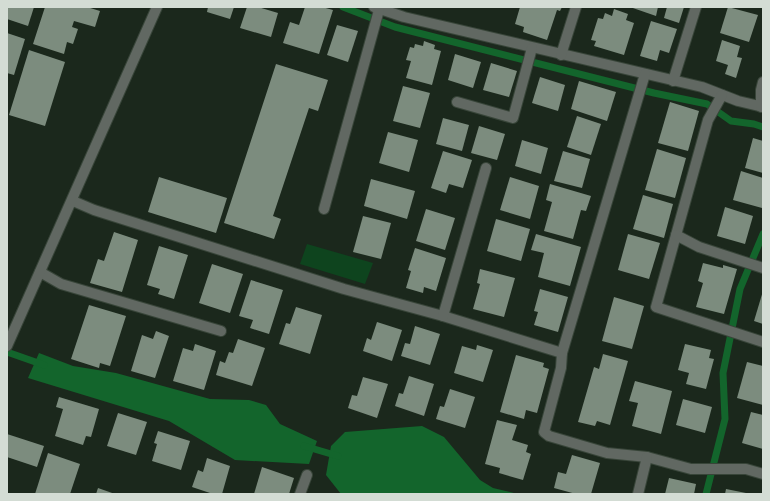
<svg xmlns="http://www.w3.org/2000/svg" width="770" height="501" viewBox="0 0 770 501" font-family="'Public Sans',sans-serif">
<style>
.green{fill:#0e441e}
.water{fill:#13652c}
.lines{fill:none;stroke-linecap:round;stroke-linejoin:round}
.stream{stroke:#13652c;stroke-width:7}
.building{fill:#7c8c7e}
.minor-casing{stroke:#384539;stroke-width:12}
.minor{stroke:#616862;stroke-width:10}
</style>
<rect width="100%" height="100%" fill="#1b281c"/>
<polygon class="green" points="307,244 373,263 365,284 300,264"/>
<g class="water">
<polygon points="39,353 73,366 116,373 210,399 249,400 266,405 280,424 317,441 309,464 235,460 169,421 28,378"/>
<polygon points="422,426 444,437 480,480 493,488 518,494 341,494 326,475 331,446 345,432"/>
</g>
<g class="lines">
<g class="stream">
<polyline points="343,7 395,27 654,93 707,104 731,121 754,124 763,127"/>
<polyline points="7,352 44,365"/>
<polyline points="304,446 338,456"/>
<polyline points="706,494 725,419 723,373 740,289 763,234"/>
</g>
</g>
<g class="building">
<polygon points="7,7 34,7 28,26 7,19"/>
<polygon points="45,7 87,7 100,11 95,27 74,21 72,27 78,29 73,44 67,42 64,54 33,44"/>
<polygon points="208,7 234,7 230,19 207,12"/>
<polygon points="247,7 258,7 278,13 271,37 240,28"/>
<polygon points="305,7 322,7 333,10 319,54 283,43 290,22 299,25"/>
<polygon points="520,7 562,7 560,11 557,10 547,40 523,32 524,27 515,24"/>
<polygon points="630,7 658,7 656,16"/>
<polygon points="667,7 684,7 679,23 664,18"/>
<polygon points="728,7 758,15 749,42 720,33"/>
<polygon points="614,9 628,14 626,20 634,23 624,55 594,46 596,41 591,40 598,18 603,19 605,13 612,16"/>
<polygon points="651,21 677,29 669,53 660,50 657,61 640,56"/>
<polygon points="337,25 358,31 348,62 327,55"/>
<polygon points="7,33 25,39 14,75 7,73"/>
<polygon points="722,40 740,46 737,57 742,58 736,78 725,74 728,65 716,61"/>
<polygon points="424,41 435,45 434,49 441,51 432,85 406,78 411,61 406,60 410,47 414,48 415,44 423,46"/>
<polygon points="29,50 65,62 45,126 9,115"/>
<polygon points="455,54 481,62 473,88 448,80"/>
<polygon points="491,63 517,71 509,97 483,90"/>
<polygon points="276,64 328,80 318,111 309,108 273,216 281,219 274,239 224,223"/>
<polygon points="540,77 565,85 558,111 532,103"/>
<polygon points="579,81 616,92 607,121 571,109"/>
<polygon points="403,86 430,93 420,128 393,121"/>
<polygon points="670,102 699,111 688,151 658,143"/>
<polygon points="577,116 601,124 591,155 567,147"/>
<polygon points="443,118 469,125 462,151 436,144"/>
<polygon points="479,126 505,134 497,160 471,153"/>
<polygon points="388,132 418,140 409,172 379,163"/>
<polygon points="753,138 763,141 763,173 745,168"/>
<polygon points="522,140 548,148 541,174 515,166"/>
<polygon points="657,149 686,158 675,198 645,190"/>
<polygon points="443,151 472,160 463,188 449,184 446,193 431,188"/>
<polygon points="563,151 590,159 582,188 554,181"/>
<polygon points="741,171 763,178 762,208 733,200"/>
<polygon points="159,177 227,198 216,233 148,212"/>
<polygon points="510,177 539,186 530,219 500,210"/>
<polygon points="371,179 415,191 407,219 364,206"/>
<polygon points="550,184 591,196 586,211 581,210 573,239 544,231 552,202 546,200"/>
<polygon points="643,195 673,204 664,238 633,229"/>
<polygon points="725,207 753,216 745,244 717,236"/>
<polygon points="426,209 455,218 445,250 416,241"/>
<polygon points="363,216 391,223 381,259 353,252"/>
<polygon points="496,219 530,229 521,261 487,251"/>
<polygon points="114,232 138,240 122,292 90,283 98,259 104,261"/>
<polygon points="536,234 581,247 570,286 538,277 544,253 531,250"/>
<polygon points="628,234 660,243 649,279 618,270"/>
<polygon points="159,246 188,255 174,299 158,294 160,289 147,285"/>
<polygon points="415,248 446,258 436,291 424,287 423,293 406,288 411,271 408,270"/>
<polygon points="703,263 723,268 723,265 737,269 724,314 696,307 703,283 698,281"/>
<polygon points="212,264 243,274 230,313 199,303"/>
<polygon points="480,269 515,278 504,317 473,309 480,284 477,283"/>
<polygon points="251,280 283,290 269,334 250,328 253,320 239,316"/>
<polygon points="540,289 568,297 558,332 534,325 538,312 534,311"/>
<polygon points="763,291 763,324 754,321"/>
<polygon points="614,297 644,306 632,349 602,341"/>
<polygon points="89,305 126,316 110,366 100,363 99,368 71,359"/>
<polygon points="296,307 322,315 310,354 279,344 286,323 290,324"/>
<polygon points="377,322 402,330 392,361 363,351 367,338 371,340"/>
<polygon points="415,326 440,334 430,365 401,356 405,343 410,344"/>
<polygon points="156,331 169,336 155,378 131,371 142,335 153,339"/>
<polygon points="238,339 265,348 252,386 216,375 220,361 225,363 229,352 233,353"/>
<polygon points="195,344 216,351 204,390 173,381 183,348 193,351"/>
<polygon points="685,344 711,350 709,358 714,359 706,389 686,384 689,373 678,370"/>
<polygon points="477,345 493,350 483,382 454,373 462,346 476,350"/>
<polygon points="603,354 628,361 610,425 597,421 595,426 578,422 594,367 599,369"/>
<polygon points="516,355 544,363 543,367 549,369 537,413 526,410 524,419 500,412"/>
<polygon points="747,362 763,366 763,405 737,398"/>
<polygon points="409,376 434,384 424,416 395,406 399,393 403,394"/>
<polygon points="363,377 388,384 377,418 348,408 352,395 357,396"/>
<polygon points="635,381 672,391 661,434 632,426 638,403 629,401"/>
<polygon points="450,389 475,397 465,428 436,419 440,406 444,407"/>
<polygon points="59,397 99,409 91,437 86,436 83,445 55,436 63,409 56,407"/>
<polygon points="683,399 712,407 705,433 676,425"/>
<polygon points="751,412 763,415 763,449 742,443"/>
<polygon points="118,413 147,422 136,455 107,446"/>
<polygon points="497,420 517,425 512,440 528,445 526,452 531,454 523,480 499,473 500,468 485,464"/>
<polygon points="158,431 190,441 181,470 152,461 157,444 154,443"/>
<polygon points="7,434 44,446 37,467 7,457"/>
<polygon points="48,453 80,464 70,494 35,494"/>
<polygon points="572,455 600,463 591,494 576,494 554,488 558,472 566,474"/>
<polygon points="207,458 230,466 222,494 213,494 192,487 198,470 203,472"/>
<polygon points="262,467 294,478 289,494 254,494"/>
<polygon points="669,478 696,484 694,494 665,494"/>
<polygon points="98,488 115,494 96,494"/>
<polygon points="726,489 746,493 746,494 725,494"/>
</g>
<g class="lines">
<defs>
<g id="minor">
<polyline points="374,7 404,17 702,87 738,101 763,107"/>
<polyline points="561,55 576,7"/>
<polyline points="673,81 696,7"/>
<polyline points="722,95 708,120 656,307 763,342"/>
<polyline points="457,102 513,118 532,48"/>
<polyline points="761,107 761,90 763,82"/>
<polyline points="73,201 94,210 344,289 443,316 562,353 561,368 544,432 549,436 607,453 647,457 691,469 746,469 763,474"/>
<polyline points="324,209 379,10"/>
<polyline points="676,235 699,247 763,268"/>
<polyline points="40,272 61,284 221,331"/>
<polyline points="443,316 486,168"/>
<polyline points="7,346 157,7"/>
<polyline points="562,353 645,74"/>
<polyline points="300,494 307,475"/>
<polyline points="638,494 647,457"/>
</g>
</defs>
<use href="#minor" class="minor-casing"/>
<use href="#minor" class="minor"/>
</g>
<rect width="770" height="501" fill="none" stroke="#d3dcd4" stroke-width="16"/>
</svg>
